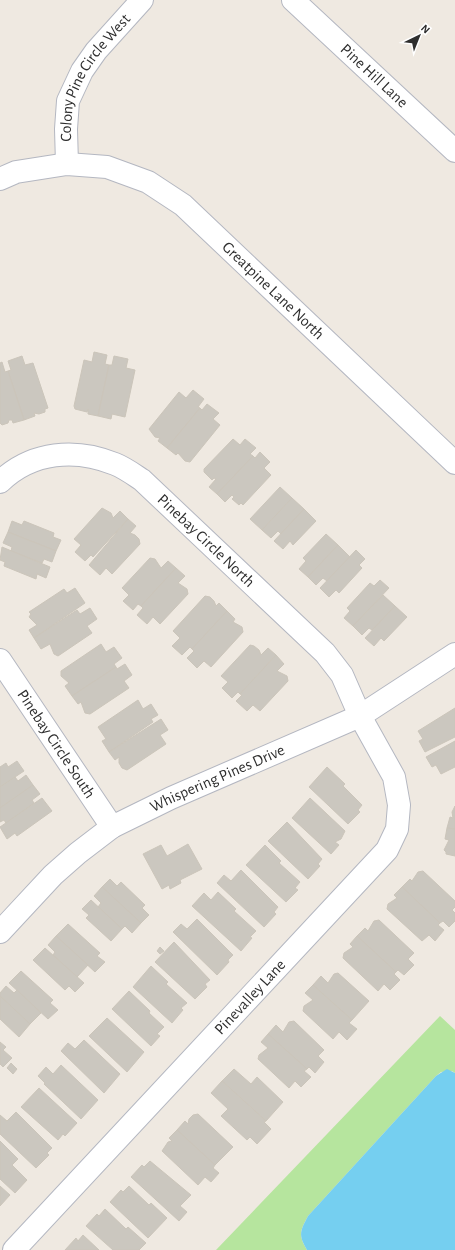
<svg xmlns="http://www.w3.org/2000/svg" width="455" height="1250" viewBox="0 0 455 1250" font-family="'Alegreya Sans',sans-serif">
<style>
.green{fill:#b6e59e}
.water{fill:#75cff0}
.building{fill:#cbc7bf;stroke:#cbc5ba}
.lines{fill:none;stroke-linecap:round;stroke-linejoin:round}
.minor-casing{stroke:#b4b7c1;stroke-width:24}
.minor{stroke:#fff;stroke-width:22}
.labels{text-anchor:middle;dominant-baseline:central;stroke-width:3;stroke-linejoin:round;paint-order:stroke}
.street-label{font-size:16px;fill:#2e2e2e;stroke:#fff}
</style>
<rect width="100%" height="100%" fill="#efe9e1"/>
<path class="green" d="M 440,1016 L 455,1030 L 455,1073 L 452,1071 L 441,1072 L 436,1076 L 308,1216 C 300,1231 298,1235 307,1250 L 216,1250 Z"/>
<path class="water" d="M 447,1069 L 455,1073 L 455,1250 L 307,1250 C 298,1235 300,1231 308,1216 L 436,1076 Z"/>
<g class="building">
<polygon points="94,352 107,355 105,364 109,365 98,416 88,414 88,409 87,412 75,409 74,406 84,360 92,362"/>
<polygon points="22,356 25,365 33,363 48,408 45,409 45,412 39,414 34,413 35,416 24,420 8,371 11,370 8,361"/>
<polygon points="114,356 128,359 126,368 135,370 125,417 112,414 111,419 98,416 109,365 112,365"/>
<polygon points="2,362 5,372 8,371 24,420 13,423 12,420 9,420 8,423 2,425 0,423 0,363"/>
<polygon points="193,390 204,399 198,407 200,408 167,448 158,441 160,438 155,437 149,429 179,392 186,398"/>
<polygon points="207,404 219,413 213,419 220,425 190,462 185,461 178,453 176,455 167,448 200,408 202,410"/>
<polygon points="233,439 240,445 245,439 256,448 250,454 253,456 217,494 209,487 216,479 214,478 212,480 204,472 204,469"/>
<polygon points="260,452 270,462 264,468 271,475 243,505 241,503 239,505 232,499 234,497 232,495 225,502 217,494 253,456 255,458"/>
<polygon points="280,487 292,498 262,530 250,519"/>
<polygon points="292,498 304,509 281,534 278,531 271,538 262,530"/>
<polygon points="102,508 111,513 113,518 120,511 128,519 93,557 91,555 85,561 75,552 81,545 74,539"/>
<polygon points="304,509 316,521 293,545 290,541 283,549 274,541"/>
<polygon points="128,519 136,526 130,533 135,535 139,539 140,544 112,574 106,568 100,575 89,565"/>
<polygon points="12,521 22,525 24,521 54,533 53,537 61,540 56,551 8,532"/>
<polygon points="8,532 56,551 52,562 44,559 42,563 11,551 12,547 3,543"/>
<polygon points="326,534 338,545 308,577 299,569 306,561 303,558"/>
<polygon points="338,545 350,557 327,581 323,578 316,585 308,577"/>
<polygon points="2,547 50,567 46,578 37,574 36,579 4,566 5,562 0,560"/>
<polygon points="356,550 365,559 359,565 362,568 339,593 336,590 329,597 320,588"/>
<polygon points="150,558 155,559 161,568 168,561 176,568 141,606 138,604 133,610 123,601 129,595 122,588"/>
<polygon points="176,568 185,576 178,583 187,589 188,594 160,624 153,617 147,624 137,615 143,608 141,606"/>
<polygon points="380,580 389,588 353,626 344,618 350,611 347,608 370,583 374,586"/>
<polygon points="75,588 85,603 34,638 29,630 37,625 29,617 31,614 29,612 64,589 67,593"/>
<polygon points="383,595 395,606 372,630 369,628 362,635 353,626"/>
<polygon points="205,596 210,597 214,601 216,606 219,603 227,611 192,649 190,647 182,655 172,646 180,638 173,631"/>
<polygon points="395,606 407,617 384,641 381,638 374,646 365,638"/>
<polygon points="90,608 97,619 87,626 92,633 58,656 54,654 50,644 41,649 34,638 77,610 80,614"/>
<polygon points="227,611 235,619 233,622 242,627 243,632 211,667 204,661 197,668 187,658 194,651 192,649"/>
<polygon points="101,644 106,652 114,647 122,658 114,664 116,667 72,696 65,686 69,683 61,676 61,671"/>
<polygon points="250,645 254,646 259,650 261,655 268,648 276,655 240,694 238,692 232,698 222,688 228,682 221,676"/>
<polygon points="276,655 284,664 277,671 287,676 288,681 260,711 253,705 247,711 236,701 242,695 240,694"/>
<polygon points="125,664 132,675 124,681 129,688 90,714 85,713 81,702 78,704 72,696 116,667 117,669"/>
<polygon points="138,700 143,709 151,704 158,715 151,719 153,722 109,752 102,741 106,739 98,727"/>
<polygon points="455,708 455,737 425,752 419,741 423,739 418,731"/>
<polygon points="161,719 168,730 160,735 166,744 127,770 122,768 119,763 119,757 115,760 109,752"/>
<polygon points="455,741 455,767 441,774 436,765 432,767 426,757"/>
<polygon points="17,761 24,771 0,787 0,767 6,763 8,767"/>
<polygon points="327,767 345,784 343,786 362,805 358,810 360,812 348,824 309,787"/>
<polygon points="26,775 33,785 0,808 0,787 15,777 18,781"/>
<polygon points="33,785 40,794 32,800 34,803 6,823 4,820 0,822 0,808"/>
<polygon points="42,798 52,811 17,836 15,833 7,839 0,827"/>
<polygon points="310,798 345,831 341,839 335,842 339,845 331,854 292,818"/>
<polygon points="455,806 455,829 447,828 450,817 453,818 452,812"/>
<polygon points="287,822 322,859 318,864 320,866 308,879 268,841"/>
<polygon points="447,828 455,829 455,856 446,854 446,852 444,850 449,840 445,839"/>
<polygon points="188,844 202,869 180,880 181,883 170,889 169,885 162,889 143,854 161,845 167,856"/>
<polygon points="265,845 281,861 279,863 300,882 295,888 298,890 286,902 246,865"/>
<polygon points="241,870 278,907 274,912 276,914 264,927 217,883 224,875 231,881"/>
<polygon points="423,871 455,901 455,907 452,910 455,913 455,921 449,927 443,921 440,923 402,887 410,879 412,881 418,872"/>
<polygon points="110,879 117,886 121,882 145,905 142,908 149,915 141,923 102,887"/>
<polygon points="102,887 141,923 132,933 125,926 122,929 98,907 101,903 94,896"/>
<polygon points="402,887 440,923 438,925 444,930 435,941 429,935 422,941 387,909 388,904 397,898 394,895"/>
<polygon points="218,892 236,909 234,911 256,931 250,937 252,938 241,951 192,906 204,893 211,900"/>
<polygon points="91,900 122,929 111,941 86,918 89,915 82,909"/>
<polygon points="197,919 233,955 228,960 229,962 217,975 173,932 181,924 187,929"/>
<polygon points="379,920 414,953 408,959 414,965 404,975 398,970 396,972 357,936 365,928 368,931 374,921"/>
<polygon points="68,924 100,953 97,956 105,962 95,972 56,936"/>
<polygon points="56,936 88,965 77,977 53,955 55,952 48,945"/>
<polygon points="357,936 396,972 394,974 400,980 390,990 384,984 378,991 343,958 344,953 353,947 350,944"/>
<polygon points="174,942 210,980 205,984 207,987 195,999 155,962"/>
<polygon points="160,947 164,951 160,954 157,951"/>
<polygon points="45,948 84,983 75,992 69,986 65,990 33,960"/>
<polygon points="151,966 168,982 166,984 187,1003 181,1008 183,1010 172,1023 133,987"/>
<polygon points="21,971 53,1000 50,1003 58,1010 48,1019 9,983"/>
<polygon points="338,973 369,1001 352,1020 313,985 321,976 328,983 334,974"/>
<polygon points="313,985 352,1020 349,1023 357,1029 347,1040 339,1032 333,1039 303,1011 304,1006 313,1000 305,993"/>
<polygon points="6,986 14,993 17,990 41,1013 30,1024 0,996 0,993"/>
<polygon points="129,991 150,1011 149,1013 164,1027 157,1034 160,1036 151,1046 112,1009"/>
<polygon points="0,996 30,1024 19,1037 0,1019"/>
<polygon points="107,1018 144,1052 127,1072 89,1036"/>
<polygon points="294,1021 324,1050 318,1056 324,1062 315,1073 309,1067 307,1069 268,1034 276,1025 283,1032 289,1022"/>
<polygon points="268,1034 307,1069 304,1071 311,1077 301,1087 295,1081 289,1088 258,1059 259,1055 268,1048 261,1042"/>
<polygon points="84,1040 120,1074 104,1093 61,1051 68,1043 75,1049"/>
<polygon points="0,1042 6,1047 3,1050 12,1058 3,1067 0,1064"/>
<polygon points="11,1063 17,1069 13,1074 7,1068"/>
<polygon points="61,1065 98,1100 81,1119 44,1084 45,1083 38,1076 46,1067 53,1074"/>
<polygon points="234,1069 251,1084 257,1077 283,1102 266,1121 222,1081"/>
<polygon points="222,1081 266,1121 264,1122 271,1129 257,1144 250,1137 247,1140 221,1116 228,1109 211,1093"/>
<polygon points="39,1088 77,1123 65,1136 63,1134 58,1140 21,1107"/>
<polygon points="16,1112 52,1148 47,1153 49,1155 36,1168 0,1134 0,1115 7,1121"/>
<polygon points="198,1114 233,1147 215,1165 177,1130 185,1121 188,1124 189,1119 193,1115"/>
<polygon points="177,1130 215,1165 213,1168 219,1173 211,1182 205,1177 198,1185 162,1151 168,1142 172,1141 169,1138"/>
<polygon points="0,1141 18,1159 12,1165 27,1180 15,1193 0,1179"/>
<polygon points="150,1161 191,1195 180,1206 187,1212 179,1221 131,1177 142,1165 144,1167"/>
<polygon points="0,1186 10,1195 0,1206"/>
<polygon points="129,1186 149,1205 151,1203 167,1218 148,1238 110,1202 121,1190 123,1192"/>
<polygon points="105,1209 126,1229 128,1227 146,1243 139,1250 113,1250 86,1226 97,1214 99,1216"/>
<polygon points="83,1235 99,1250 65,1250 76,1238 78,1241"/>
</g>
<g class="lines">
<defs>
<g id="minor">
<path id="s1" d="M 293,0 L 455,151"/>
<path id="s2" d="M 67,164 L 66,129 L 68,101 L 82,71 L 96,51 L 142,0"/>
<path id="s3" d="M 0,179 L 16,172 L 67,164 L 107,167 L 148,182 L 183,205 L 455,463"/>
<path id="s4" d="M 0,482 C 32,451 76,448 115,464 C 125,468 133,474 142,480 L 325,653 L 342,675 L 360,716 L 394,777 L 399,805 L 397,829 L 387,850 L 14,1250"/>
<path id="s5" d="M 0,660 L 112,827"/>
<path id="s6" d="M 0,932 L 53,875 L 78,853 L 112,827 L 171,798 L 360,716 L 455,654"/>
</g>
</defs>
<use href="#minor" class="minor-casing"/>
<use href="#minor" class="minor"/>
</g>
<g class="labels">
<g class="street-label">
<text stroke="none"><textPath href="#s1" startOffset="111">Pine Hill Lane</textPath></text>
<text stroke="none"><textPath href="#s2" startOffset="95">Colony Pine Circle West</textPath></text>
<text stroke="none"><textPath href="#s3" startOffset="319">Greatpine Lane North</textPath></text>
<text stroke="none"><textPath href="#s4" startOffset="243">Pinebay Circle North</textPath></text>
<text stroke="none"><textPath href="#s5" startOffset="101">Pinebay Circle South</textPath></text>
<text stroke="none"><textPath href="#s6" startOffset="270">Whispering Pines Drive</textPath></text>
<text transform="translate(250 997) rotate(-47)">Pinevalley Lane</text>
</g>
</g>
<g transform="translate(419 36) rotate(43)" stroke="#ffffff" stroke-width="3" paint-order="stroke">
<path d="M0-3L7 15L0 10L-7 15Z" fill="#2e2e2e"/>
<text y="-6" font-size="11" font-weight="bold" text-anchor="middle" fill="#2e2e2e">N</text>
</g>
</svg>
